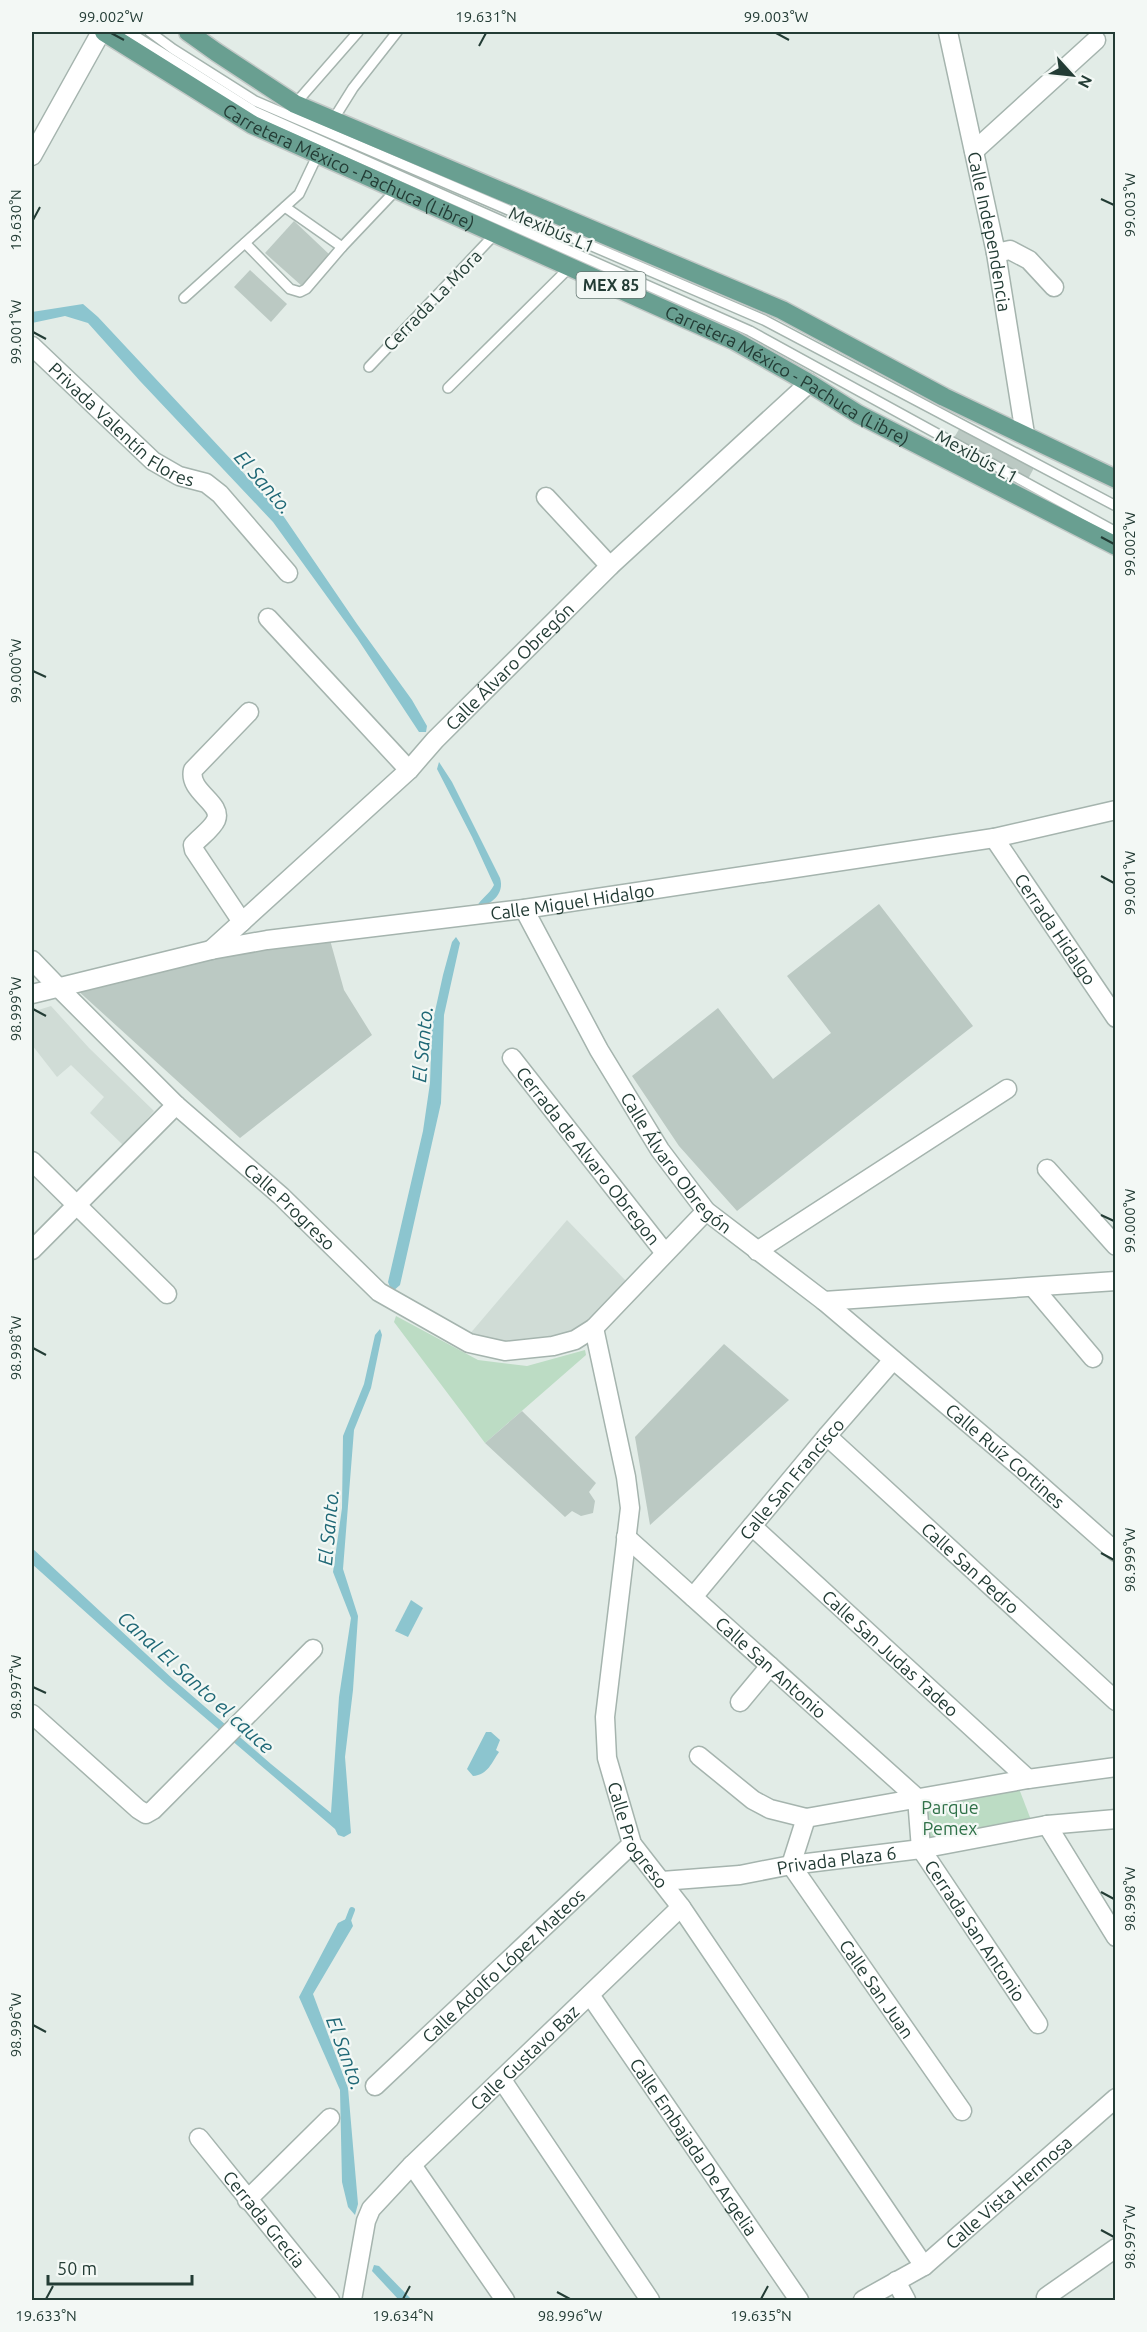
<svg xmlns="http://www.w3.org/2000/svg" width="1147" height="2332" viewBox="0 0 1147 2332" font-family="Ubuntu,sans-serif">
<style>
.built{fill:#d0dcd6}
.green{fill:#bcdcc4}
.water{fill:#8cc5cf}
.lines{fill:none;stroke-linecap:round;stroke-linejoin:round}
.stream{stroke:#8cc5cf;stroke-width:6}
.building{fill:#bbc9c3}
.service-casing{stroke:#a5b4ae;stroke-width:12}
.minor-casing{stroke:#a5b4ae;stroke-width:21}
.tertiary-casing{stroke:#a5b4ae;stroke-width:21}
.primary-casing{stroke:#c1c8c6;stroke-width:21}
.service{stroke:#fff;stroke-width:9}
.minor{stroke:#fff;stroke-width:18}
.tertiary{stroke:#fff;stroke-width:18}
.primary{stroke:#699f91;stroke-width:18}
.ticks{fill:none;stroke:#233c35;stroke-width:2}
.labels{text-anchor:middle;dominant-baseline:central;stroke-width:4.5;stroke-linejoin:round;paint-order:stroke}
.shield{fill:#f3f8f5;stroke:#61746f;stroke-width:1.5}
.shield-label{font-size:16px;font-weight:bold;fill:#233c35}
.street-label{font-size:18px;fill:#233c35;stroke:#f3f8f5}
.park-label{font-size:18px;fill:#2f7148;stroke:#f3f8f5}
.water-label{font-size:20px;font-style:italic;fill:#1f6876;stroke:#f3f8f5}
.neatline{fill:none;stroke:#233c35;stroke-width:2}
.ticks-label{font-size:15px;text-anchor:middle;fill:#233c35}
</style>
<rect width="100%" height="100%" fill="#e2ece7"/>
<g class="built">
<polygon points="51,1006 89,1048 154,1111 123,1145 90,1113 104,1097 71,1065 57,1077 32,1045 32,1012"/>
<polygon points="567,1220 626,1281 584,1331 531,1341 497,1342 468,1336"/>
</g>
<g class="green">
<polygon points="396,1316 478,1360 527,1366 585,1350 586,1355 485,1443 394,1322"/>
<polygon points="1018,1786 1031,1820 931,1840 921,1804"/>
</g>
<g class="water">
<polygon points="83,304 98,317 282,514 357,624 412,700 427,726 426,732 419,732 357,638 273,522 140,381 88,323 65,316 32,323 32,312"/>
<path d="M 439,762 L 452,782 L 500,878 C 505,894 491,905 476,908 C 481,898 489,895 494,885 L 472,837 L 437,769 Z"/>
<polygon points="456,937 460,943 444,1015 441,1103 400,1285 392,1292 388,1282 423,1131 430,1083 432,1025 443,975 452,942"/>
<polygon points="380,1329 382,1335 371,1388 354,1430 343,1569 358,1616 353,1690 345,1757 351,1833 344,1837 338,1835 335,1829 168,1686 32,1564 32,1548 174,1680 271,1764 331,1813 339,1697 351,1618 333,1572 342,1508 343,1436 364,1384 375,1335"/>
<polygon points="411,1600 423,1608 408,1637 395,1631"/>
<path d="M 486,1732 L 491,1732 L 500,1740 L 496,1750 L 499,1752 C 492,1762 488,1775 473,1776 L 467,1769 Z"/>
<polygon points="350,1917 353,1926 313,1994 348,2088 358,2204 355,2215 348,2207 342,2182 340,2090 299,1997 338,1923"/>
<polygon points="374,2265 379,2266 412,2300 399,2300 372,2271"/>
</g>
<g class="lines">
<polyline class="stream" points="347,1923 352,1910"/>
</g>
<g class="building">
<polygon points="294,221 331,256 303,287 265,253"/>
<polygon points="250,270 287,304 271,322 234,287"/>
<polygon points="961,426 1035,466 1027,481 952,441"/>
<polygon points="879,904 973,1026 737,1211 679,1146 632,1076 718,1008 773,1079 831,1033 787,976"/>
<polygon points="330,940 344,990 372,1035 240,1138 75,988 195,960"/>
<polygon points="724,1344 789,1400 650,1525 635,1437"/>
<polygon points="522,1411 596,1483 589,1492 595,1501 593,1513 581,1516 572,1511 565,1517 485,1443"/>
</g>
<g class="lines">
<defs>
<g id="service">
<polyline points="129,32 254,111 750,331 1116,532"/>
<polyline points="150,32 173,49 255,101 764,320 1116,506"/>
<polyline points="295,104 358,32"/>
<polyline points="333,120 353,88 397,32"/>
<polyline points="285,207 342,247 397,189"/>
<polyline points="245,243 290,289 300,292 306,289 342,247"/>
<polyline points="184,298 299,194 318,154"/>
<polyline points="369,367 495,234"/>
<polyline points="448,388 570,267"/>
</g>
<g id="minor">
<path id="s1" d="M 948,32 L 996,253 L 1025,434"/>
<polyline points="974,151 1096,40"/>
<polyline points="996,253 1010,250 1029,260 1054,287"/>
<path id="s2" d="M 32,346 L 153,461 L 179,476 L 206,483 L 220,494 L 288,573"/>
<polyline points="546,497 610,566"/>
<polyline points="268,618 409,770"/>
<path id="s3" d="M 994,838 L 1116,1018"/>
<path id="s4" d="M 524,909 L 599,1050 L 660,1150 L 706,1211 L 824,1301 L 1021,1468 L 1116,1552"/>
<path d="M 242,922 L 194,850 L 193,845 C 200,837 212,829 216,820 C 223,803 188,792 193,770 L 249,712"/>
<path id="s5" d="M 211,950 L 409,770 L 435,740 L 610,566 L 809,383"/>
<path id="s6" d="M 59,988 L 176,1105 L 281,1196 L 379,1292 L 469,1343 L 505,1351 L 553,1346 L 575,1340 L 594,1328 L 706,1211"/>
<path id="s7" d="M 512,1058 L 665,1253"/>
<polyline points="32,1161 167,1294"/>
<polyline points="1047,1169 1116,1246"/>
<polyline points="32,1250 176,1105"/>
<polyline points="757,1251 1007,1089"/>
<polyline points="1033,1287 1093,1358"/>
<polyline points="824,1301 1116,1281"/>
<path id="s8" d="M 594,1328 L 626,1477 L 630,1508 L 605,1717 L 607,1758 L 632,1844 L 681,1907 L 924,2266"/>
<path id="s9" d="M 827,1436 L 1116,1701"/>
<path id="s10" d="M 752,1526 L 1028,1779"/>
<path id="s11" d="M 626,1537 L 917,1798 L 921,1849 L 1038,2024"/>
<path id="s12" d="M 693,1597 L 827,1436 L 893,1360"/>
<polyline points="740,1702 770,1666"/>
<polyline points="32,1714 138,1809 146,1814 153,1810 313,1649"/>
<polyline points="699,1756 753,1800 770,1809 806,1818 1028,1779 1116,1767"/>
<path id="s13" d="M 806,1818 L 791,1865 L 962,2111"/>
<polyline points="1047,1825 1116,1937"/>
<path id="s14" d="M 662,1881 L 740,1875 L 791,1865 L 921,1849 L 1047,1825 L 1116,1819"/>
<path id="s15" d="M 590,1995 L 799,2300"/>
<polyline points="502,2080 650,2300"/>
<path id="s16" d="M 375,2086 L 632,1844"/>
<path id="s17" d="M 199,2138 L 330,2300"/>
<polyline points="412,2165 505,2300"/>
<polyline points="247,2200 330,2118"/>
<polyline points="896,2281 906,2300"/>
<polyline points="1046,2297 1116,2248"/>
<path id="s18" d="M 352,2300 L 366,2221 L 371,2209 L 412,2165 L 681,1907"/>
<path id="s19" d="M 863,2300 L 924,2266 L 1116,2098"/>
</g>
<g id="tertiary">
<polyline points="32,156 101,32"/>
<polyline points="32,960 59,988"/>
<path id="s20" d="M 32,994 L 211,950 L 267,940 L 524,909 L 994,838 L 1116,810"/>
</g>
<g id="primary">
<path id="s21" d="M 104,32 L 253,125 L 735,341 L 809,383 L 858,414 L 1116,546"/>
<polyline points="188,32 216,52 295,104 782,310 944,397 1116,479"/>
</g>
</defs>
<use href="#service" class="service-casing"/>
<use href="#minor" class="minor-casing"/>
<use href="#tertiary" class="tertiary-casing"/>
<use href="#primary" class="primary-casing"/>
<use href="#service" class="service"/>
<use href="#minor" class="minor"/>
<use href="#tertiary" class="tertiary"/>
<use href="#primary" class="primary"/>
</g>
<path class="ticks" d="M 111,33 L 124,40M 776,33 L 789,40M 479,46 L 486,33M 1101,199 L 1114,205M 33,220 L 40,207M 33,332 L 46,339M 1101,537 L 1114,544M 33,671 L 46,677M 1101,876 L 1114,883M 33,1009 L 46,1016M 1101,1215 L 1114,1221M 33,1348 L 46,1355M 1101,1553 L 1114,1560M 33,1687 L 46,1693M 1101,1892 L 1114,1899M 33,2025 L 46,2032M 1101,2230 L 1114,2237M 557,2292 L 570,2299M 46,2299 L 53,2286M 403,2299 L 410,2286M 761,2299 L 768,2286"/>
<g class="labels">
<rect class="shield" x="576.5" y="272" width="69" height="26" rx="4.5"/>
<g class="shield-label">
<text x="611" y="285">MEX 85</text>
</g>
<g class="street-label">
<text stroke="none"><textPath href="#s21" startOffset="280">Carretera México - Pachuca (Libre)</textPath></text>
<text transform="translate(552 229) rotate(23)">Mexibús L1</text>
<text stroke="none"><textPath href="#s1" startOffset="204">Calle Independencia</textPath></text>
<text transform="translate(432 300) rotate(-46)">Cerrada La Mora</text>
<text stroke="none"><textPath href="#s21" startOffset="766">Carretera México - Pachuca (Libre)</textPath></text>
<text stroke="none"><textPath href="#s2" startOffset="120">Privada Valentín Flores</textPath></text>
<text transform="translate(977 456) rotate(29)">Mexibús L1</text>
<text stroke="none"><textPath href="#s5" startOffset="412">Calle Álvaro Obregón</textPath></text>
<text stroke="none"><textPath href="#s20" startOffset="549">Calle Miguel Hidalgo</textPath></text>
<text stroke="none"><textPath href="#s3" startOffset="110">Cerrada Hidalgo</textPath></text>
<text stroke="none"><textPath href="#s7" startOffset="124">Cerrada de Alvaro Obregon</textPath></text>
<text stroke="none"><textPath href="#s4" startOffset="297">Calle Álvaro Obregón</textPath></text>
<text stroke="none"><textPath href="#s6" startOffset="318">Calle Progreso</textPath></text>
<text stroke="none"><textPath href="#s4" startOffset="740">Calle Ruíz Cortines</textPath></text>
<text stroke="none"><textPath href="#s12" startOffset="154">Calle San Francisco</textPath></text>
<text stroke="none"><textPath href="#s9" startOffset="195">Calle San Pedro</textPath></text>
<text stroke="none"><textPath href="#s10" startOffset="188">Calle San Judas Tadeo</textPath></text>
<text stroke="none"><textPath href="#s11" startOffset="195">Calle San Antonio</textPath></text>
<text stroke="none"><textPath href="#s8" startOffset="519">Calle Progreso</textPath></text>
<text stroke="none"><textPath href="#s14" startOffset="176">Privada Plaza 6</textPath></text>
<text stroke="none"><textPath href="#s11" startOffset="540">Cerrada San Antonio</textPath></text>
<text stroke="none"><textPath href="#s16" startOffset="176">Calle Adolfo López Mateos</textPath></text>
<text stroke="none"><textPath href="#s13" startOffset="200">Calle San Juan</textPath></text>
<text stroke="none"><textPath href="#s18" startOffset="309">Calle Gustavo Baz</textPath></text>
<text stroke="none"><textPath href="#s15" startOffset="184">Calle Embajada De Argelia</textPath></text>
<text stroke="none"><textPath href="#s19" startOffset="182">Calle Vista Hermosa</textPath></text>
<text stroke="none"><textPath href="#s17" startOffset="104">Cerrada Grecia</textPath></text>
</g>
<g class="park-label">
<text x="950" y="1807">Parque<tspan x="950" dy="21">Pemex</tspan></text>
</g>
<g class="water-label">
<text transform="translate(264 482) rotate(49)">El Santo.</text>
<text transform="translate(422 1044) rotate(-85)">El Santo.</text>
<text transform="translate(328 1527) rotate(-85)">El Santo.</text>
<text transform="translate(196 1682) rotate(42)">Canal El Santo el cauce</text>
<text transform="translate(346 2053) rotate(70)">El Santo.</text>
</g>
</g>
<rect width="1147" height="2332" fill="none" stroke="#f3f8f5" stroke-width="66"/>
<g transform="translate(1072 75) rotate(117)" stroke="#f3f8f5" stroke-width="4.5" paint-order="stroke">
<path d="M0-4.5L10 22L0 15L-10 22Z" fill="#233c35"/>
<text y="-9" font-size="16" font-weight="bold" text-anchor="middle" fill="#233c35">N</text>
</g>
<path d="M48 2275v9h144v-9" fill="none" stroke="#233c35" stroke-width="3"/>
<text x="57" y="2275" font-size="18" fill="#233c35" stroke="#f3f8f5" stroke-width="4.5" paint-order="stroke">50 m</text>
<rect x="33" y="33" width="1081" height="2266" class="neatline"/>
<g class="ticks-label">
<text x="111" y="22">99.002°W</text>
<text x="486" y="22">19.631°N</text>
<text x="776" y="22">99.003°W</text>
<text transform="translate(1130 205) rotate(-90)" y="5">99.003°W</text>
<text transform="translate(16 220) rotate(-90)" y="5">19.630°N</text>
<text transform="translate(16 332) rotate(-90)" y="5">99.001°W</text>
<text transform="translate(1130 544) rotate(-90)" y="5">99.002°W</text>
<text transform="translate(16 671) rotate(-90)" y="5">99.000°W</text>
<text transform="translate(1130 883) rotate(-90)" y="5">99.001°W</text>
<text transform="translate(16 1009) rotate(-90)" y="5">98.999°W</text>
<text transform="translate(1130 1221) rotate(-90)" y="5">99.000°W</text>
<text transform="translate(16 1348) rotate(-90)" y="5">98.998°W</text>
<text transform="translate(1130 1560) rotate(-90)" y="5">98.999°W</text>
<text transform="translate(16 1687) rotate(-90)" y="5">98.997°W</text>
<text transform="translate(1130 1899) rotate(-90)" y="5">98.998°W</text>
<text transform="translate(16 2025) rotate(-90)" y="5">98.996°W</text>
<text transform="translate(1130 2237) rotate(-90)" y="5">98.997°W</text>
<text x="46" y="2321">19.633°N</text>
<text x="403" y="2321">19.634°N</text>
<text x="570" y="2321">98.996°W</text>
<text x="761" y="2321">19.635°N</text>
</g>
</svg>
